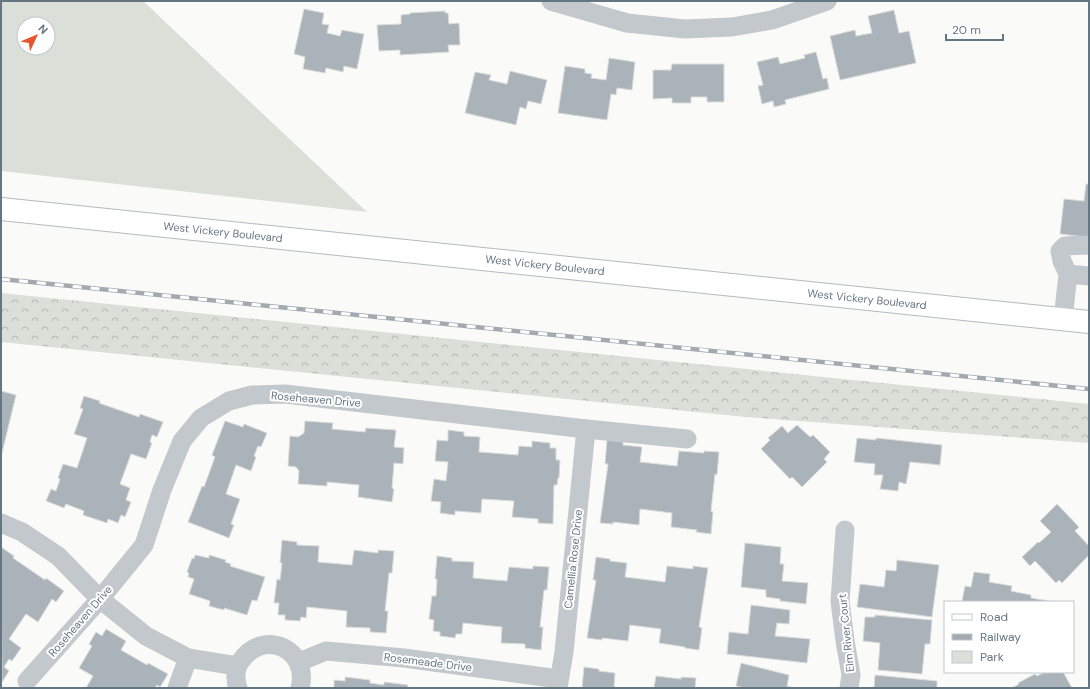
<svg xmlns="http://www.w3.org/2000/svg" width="1090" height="689" viewBox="0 0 1090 689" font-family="'DM Sans',sans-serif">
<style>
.forest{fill:url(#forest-crowns)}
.green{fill:#dadfd7;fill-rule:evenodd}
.building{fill:#aab3b9;stroke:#dcdcda}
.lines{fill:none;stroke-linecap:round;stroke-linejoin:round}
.major-casing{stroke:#b5babe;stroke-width:24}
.minor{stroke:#c3c8cc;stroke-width:19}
.major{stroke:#fff;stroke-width:22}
.rail-casing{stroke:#a2aab0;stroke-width:4.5}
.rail{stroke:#fff;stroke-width:3;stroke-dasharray:9;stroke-linecap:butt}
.labels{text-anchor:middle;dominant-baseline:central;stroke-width:4;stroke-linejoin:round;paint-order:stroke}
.street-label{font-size:11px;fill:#657683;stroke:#fff}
</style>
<defs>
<pattern id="forest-crowns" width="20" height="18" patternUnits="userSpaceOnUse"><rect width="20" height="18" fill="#dadfd7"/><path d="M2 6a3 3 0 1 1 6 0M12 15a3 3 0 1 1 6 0" fill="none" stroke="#b4b9b4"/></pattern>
</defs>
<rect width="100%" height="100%" fill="#fafaf8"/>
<polygon class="forest" points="1,293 1089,404 1089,443 746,417 1,342"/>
<path class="green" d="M 1,1 L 143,1 L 367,212 L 1,171 ZM 24,24 L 48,24 L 48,48 L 24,48 Z"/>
<g class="building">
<polygon points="304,9 324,13 322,24 329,25 327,33 340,36 342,30 364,34 357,69 344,66 343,72 326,68 325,73 303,69 305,57 294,54"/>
<polygon points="894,10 899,33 909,31 916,63 840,80 830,36 855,30 856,36 872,33 868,16"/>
<polygon points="445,11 445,13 448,13 449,24 459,23 460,45 448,45 449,52 416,54 400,55 400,50 379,51 377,25 401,24 401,15 410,14 410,13"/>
<polygon points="816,52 823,79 827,78 829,89 785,100 786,104 774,107 773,101 762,104 758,86 763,85 757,62 778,57 780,64 805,58 804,55"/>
<polygon points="609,58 635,62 632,90 617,88 616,95 611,94 607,120 558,113 565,66 585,69 585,73 592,74 591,78 606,80"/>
<polygon points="672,64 724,64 724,102 707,102 707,97 691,97 691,103 672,103 672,98 653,99 653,70 671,70"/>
<polygon points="510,71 547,80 541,104 528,101 526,109 520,107 516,125 465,113 475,72 491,75 489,80 507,84"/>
<polygon points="1086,184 1089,184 1089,255 1085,254 1086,237 1060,234 1064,199 1084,201"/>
<polygon points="1,391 16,395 1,457"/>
<polygon points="84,396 100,401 99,403 139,417 140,414 163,422 157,437 152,435 150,442 152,443 146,459 131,454 120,484 130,488 126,500 131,502 125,517 121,515 118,523 108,519 107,523 83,515 84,511 66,504 64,508 46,501 51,489 56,491 60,479 58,478 63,464 77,468 87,438 74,434 83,409 80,408"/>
<polygon points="225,421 243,427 244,424 267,433 261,447 258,446 254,456 256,457 251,471 236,465 226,494 240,499 231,524 234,525 229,538 188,522 202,486 204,487 215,457 212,455"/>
<polygon points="305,421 333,423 332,429 365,432 366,428 396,430 394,447 404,448 403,464 394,463 392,488 394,489 392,502 358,497 359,485 327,482 327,486 298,484 299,471 296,467 288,466 290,436 298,437 304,433"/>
<polygon points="797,425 810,437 813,435 830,452 824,459 827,462 802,487 792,477 790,479 761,449 770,440 768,438 782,426 788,433"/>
<polygon points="448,430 464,432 464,436 480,437 479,452 518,455 519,446 532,447 532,441 550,443 550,448 556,448 556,460 560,460 559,478 558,478 557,485 554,485 553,524 538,523 538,519 512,517 514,501 482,499 481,513 455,511 455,515 440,513 441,502 431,501 434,479 446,481 448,462 435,461 437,440 448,441"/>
<polygon points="857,438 876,440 876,438 942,445 940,465 910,462 906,484 899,482 898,491 880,489 883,475 874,475 875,464 854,462"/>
<polygon points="607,440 623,442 623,445 642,447 640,462 677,466 679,451 704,453 704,451 719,452 717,475 715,474 711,511 713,512 711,534 696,532 697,530 671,527 672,513 640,509 639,525 613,522 613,524 600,523 608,464 605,464"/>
<polygon points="1057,504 1079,527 1075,531 1089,546 1089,555 1062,583 1059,580 1056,583 1035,561 1030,566 1022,557 1038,542 1039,543 1051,532 1040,521"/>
<polygon points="282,540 297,542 297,545 319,546 318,562 352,565 354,550 378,553 378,550 394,551 392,573 389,573 385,611 388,611 386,633 370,632 370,628 346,627 347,611 307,607 306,618 301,617 300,621 285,620 285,615 278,615 279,603 274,603 277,579 280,580 282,563 280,563"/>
<polygon points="745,543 781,547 780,564 784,564 782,581 808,583 806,604 780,601 780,599 766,597 766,590 741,587"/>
<polygon points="1,547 14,556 13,558 45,580 46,578 64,591 56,602 52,599 38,622 26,614 9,639 21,648 12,661 9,659 4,667 9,671 2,682"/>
<polygon points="195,555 209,558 209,555 226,560 225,562 231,564 230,566 265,577 257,601 252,600 247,615 224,608 224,610 209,606 210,601 189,594 194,579 188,577 189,573 187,572 192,558 194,559"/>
<polygon points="437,556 452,558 452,561 474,562 473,578 507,581 509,567 533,569 533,566 549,567 547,590 544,590 540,627 543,627 541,650 525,648 525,644 501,643 502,627 463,623 462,634 456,634 455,638 440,636 440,632 433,631 434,620 429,619 432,596 436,596 437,579 435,579"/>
<polygon points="596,557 610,559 610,561 627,563 625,577 665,582 667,566 693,569 693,566 708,568 699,627 702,628 699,650 685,648 685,647 659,643 661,629 630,625 628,641 602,638 602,640 587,638 596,580 593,580"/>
<polygon points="897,560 939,565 932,617 857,607 860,584 884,587 886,570 896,571"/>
<polygon points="974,572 990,574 989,582 1012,586 1011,591 1031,595 1031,598 1049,601 1049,602 971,602 962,601 965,586 971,587"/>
<polygon points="751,605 790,610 789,624 777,623 775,636 810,639 807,663 727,654 729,632 748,634"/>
<polygon points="875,615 932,620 930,644 925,644 922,674 878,670 880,643 863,641 865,617 875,617"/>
<polygon points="106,629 126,641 121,650 147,665 148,663 168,674 160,687 157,685 155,688 86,688 93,676 79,668 92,646 89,644 96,632 102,636"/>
<polygon points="741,663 789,675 787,686 794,688 745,688 736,686"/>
<polygon points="584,667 599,669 599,671 615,673 614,687 620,688 582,688"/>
<polygon points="1045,672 1063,672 1072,688 1012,688 1019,684 1018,683 1035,674 1037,676"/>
<polygon points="875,675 937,681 937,688 874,688"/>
<polygon points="656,676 681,679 681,677 696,678 695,688 654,688"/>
<polygon points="345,677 370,680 370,683 384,685 384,682 408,685 407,688 334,688 334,680 345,681"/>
</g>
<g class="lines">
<defs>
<polyline id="major" points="1,209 1089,322"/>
</defs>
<use href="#major" class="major-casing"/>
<g class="minor">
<polyline points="551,1 627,23 685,29 732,27 772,20 827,1"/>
<polyline points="1068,274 1089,276"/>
<polyline points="1063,319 1068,274 1062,261 1060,251 1065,246 1086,245"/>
<polyline points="1,523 22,532 58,556 100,599 146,636 188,658 237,666"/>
<polyline points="845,530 840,601 845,641 851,675 849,688"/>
<polyline points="299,662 326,651 404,658 559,679"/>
<polyline points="27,681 100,599 144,545 162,490 182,441 201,418 229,401 252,395 285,394 586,429 687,439"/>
<polyline points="177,688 188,658"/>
<path d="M 238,688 C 235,680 235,669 240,662 C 263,627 310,649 300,688"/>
<polyline points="558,688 564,652 586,429"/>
</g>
<use href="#major" class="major"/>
<defs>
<polyline id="rail" points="1,279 1089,389"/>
</defs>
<use href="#rail" class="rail-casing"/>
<use href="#rail" class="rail"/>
</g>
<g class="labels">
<g class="street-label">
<text transform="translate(223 232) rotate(6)">West Vickery Boulevard</text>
<text transform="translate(545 265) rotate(6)">West Vickery Boulevard</text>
<text transform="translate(867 299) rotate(6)">West Vickery Boulevard</text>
<text transform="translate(316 399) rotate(5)">Roseheaven Drive</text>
<text transform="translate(573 559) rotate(-84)">Camellia Rose Drive</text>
<text transform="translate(80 621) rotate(-49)">Roseheaven Drive</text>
<text transform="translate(846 633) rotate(-96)">Elm River Court</text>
<text transform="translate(428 662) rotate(7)">Rosemeade Drive</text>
</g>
</g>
<rect width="1090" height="689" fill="none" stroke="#657683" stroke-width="4"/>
<rect x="944" y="601" width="130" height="72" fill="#ffffff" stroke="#c1c8cd"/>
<rect x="952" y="614" width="20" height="6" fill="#ffffff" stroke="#c1c8cd"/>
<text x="980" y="621" font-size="12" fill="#657683">Road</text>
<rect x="952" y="634" width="20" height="6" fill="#a2aab0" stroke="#c1c8cd"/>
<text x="980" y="641" font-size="12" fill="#657683">Railway</text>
<rect x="952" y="651" width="20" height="12" fill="#dadfd7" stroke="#c1c8cd"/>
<text x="980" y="661" font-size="12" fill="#657683">Park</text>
<g transform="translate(36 36) rotate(46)"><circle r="19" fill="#ffffff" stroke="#c1c8cd"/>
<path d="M0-3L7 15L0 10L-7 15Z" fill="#e4572e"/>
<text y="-6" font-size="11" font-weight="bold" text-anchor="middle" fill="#657683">N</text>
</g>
<path d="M946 34v6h57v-6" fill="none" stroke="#657683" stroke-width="2"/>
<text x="952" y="34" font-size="12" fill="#657683" stroke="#ffffff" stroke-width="3" paint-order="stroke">20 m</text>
</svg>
